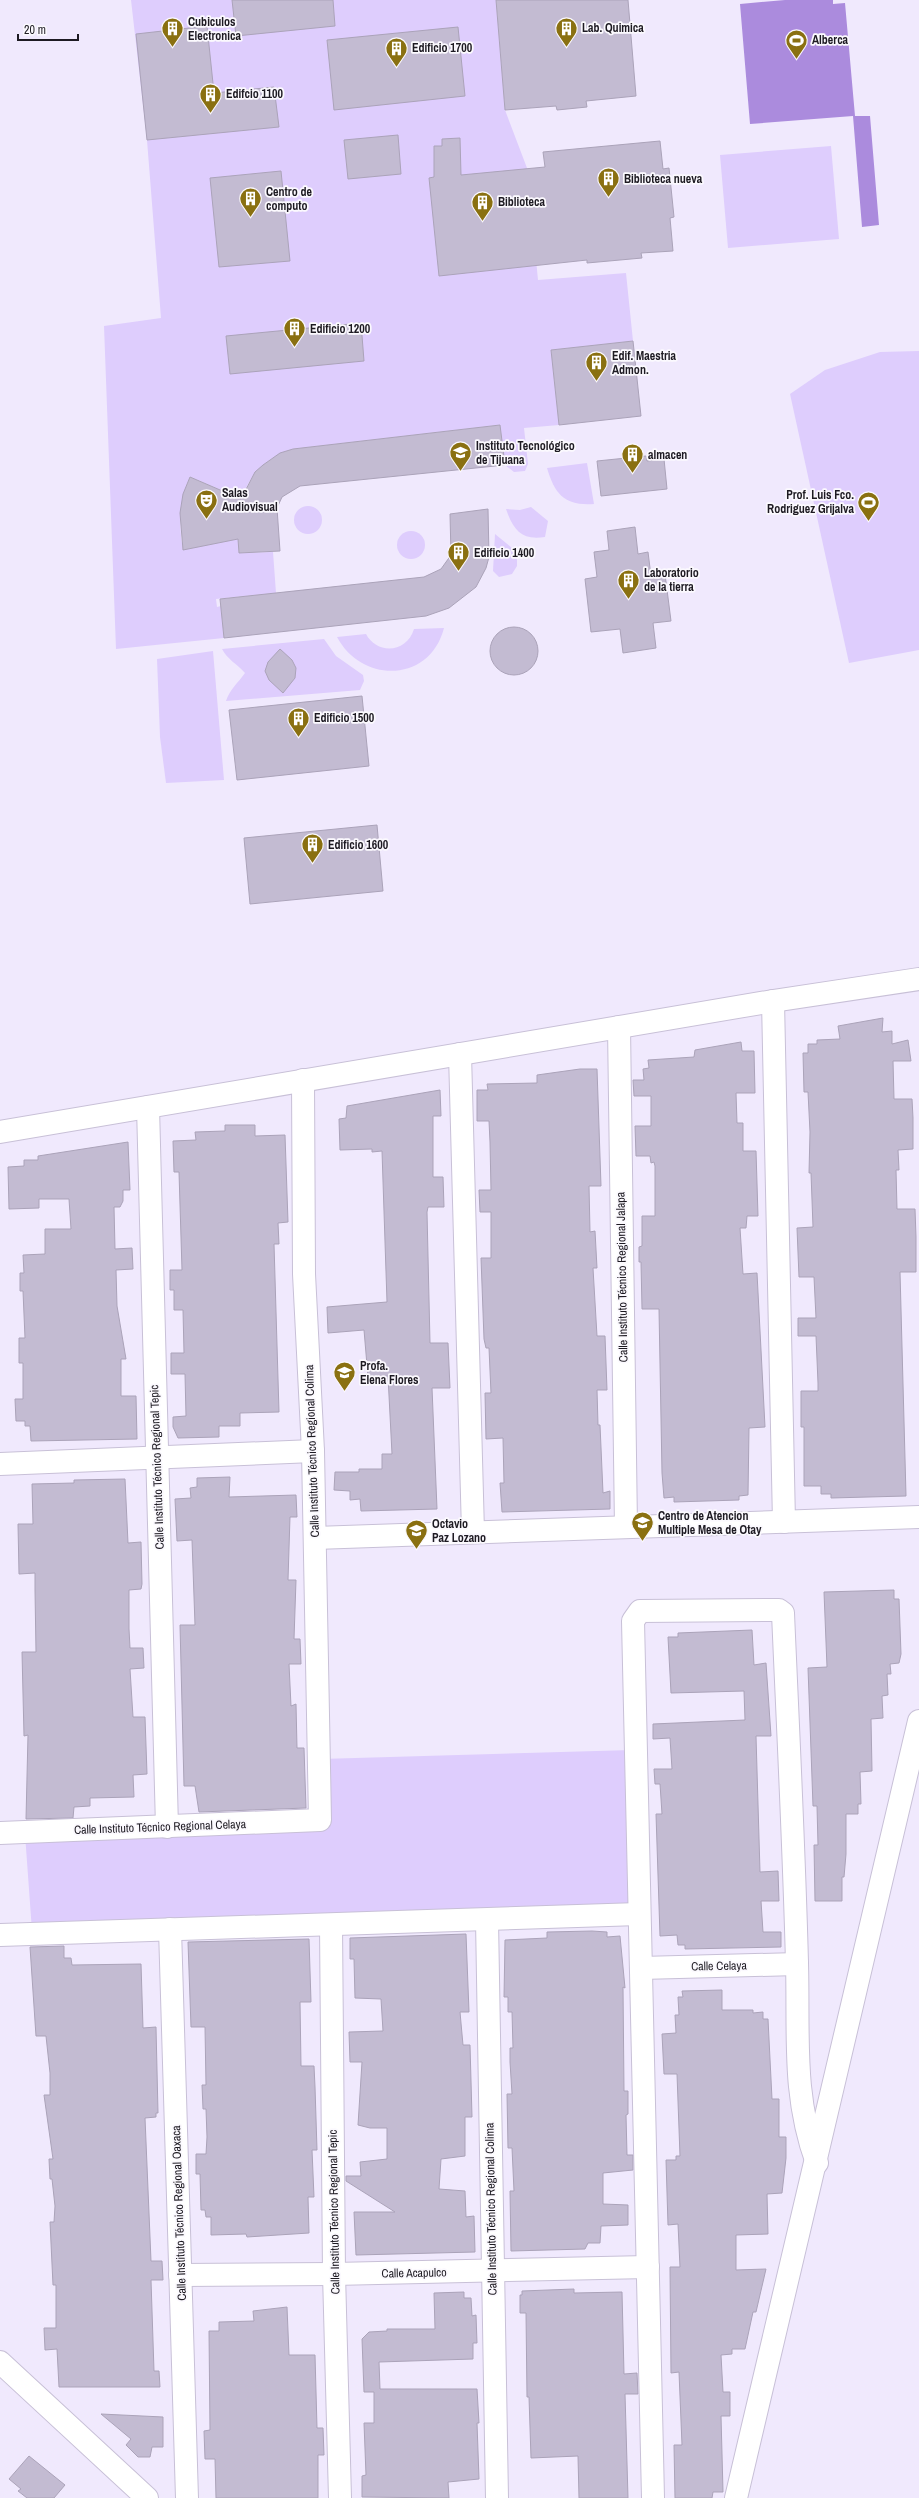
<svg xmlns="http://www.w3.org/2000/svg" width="919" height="2498" viewBox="0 0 919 2498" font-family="'Archivo Narrow',sans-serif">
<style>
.green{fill:#decdfd}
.water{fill:#ab8bdd}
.building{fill:#c3bbd2;stroke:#aba3b9}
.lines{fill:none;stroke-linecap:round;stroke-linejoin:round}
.minor-casing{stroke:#c8c0d7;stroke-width:24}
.tertiary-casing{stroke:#c8c0d7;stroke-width:24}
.minor{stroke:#fff;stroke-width:22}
.tertiary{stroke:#fff;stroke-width:22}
.labels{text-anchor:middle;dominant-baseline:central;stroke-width:3.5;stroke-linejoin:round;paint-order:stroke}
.poi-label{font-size:12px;font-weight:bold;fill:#1d1a22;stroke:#fbf9fe;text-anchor:start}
.street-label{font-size:12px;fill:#1d1a22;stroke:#fbf9fe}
</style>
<rect width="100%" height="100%" fill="#f0e9fd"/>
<g class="green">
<path d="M 131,0 L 496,0 L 505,110 L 527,168 L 538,280 L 626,273 L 633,341 L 551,350 L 559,425 L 524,428 L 528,464 L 525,471 L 514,472 L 505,465 L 499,425 L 293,449 C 267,458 250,472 242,499 L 190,477 C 180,501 178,523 183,549 L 238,539 L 239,553 L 273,552 L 276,593 L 216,599 L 217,607 L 221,606 L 224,638 L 116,649 L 104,326 L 161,318 L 147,140 Z"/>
<polygon points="831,146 839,239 728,248 720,155"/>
<polygon points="919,351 919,650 849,663 790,394 825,370 880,352"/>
<path d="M 587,463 L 594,504 C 565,506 555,495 547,468 Z"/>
<circle cx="308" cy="520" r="14"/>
<path d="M 531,507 L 548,521 L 545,537 C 522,541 513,530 506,509 L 520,510 Z"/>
<circle cx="411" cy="545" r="14"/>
<polygon points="495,534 517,552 517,566 512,574 499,577 493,571"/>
<path d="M 444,628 C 430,683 362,684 337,637 L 366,634 C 377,655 407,653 414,629 Z"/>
<path d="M 324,639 L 336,656 L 363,675 L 364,681 L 360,690 L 226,701 C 230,689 238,683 245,673 C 237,664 227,659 222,649 Z"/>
<polygon points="213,651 224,780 166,783 160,737 157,659"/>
<polygon points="632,1750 636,1913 32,1931 25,1834 322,1826 321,1759"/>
</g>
<polygon class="water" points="785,0 833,0 833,4 845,3 855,116 870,116 879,225 862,227 853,116 750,124 740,4"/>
<g class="building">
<polygon points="232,0 333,0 335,26 236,36"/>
<polygon points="496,0 628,0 636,96 586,101 587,107 557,110 556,106 505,110"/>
<polygon points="207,26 214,93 274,87 279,127 147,140 136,34"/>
<polygon points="458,27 465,96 334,110 327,40"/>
<polygon points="398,135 401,174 348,179 344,140"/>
<polygon points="460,138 461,175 545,167 543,152 660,141 663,169 669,168 674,217 670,218 673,251 641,253 642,258 587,263 587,260 439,276 429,178 434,177 434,146 442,146 442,139"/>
<polygon points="281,171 290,261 219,267 210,178"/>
<polygon points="361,323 364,361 230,374 226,336"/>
<polygon points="633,341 641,416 559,425 551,350"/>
<polygon points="500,425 505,465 300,486 282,497 277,508 280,551 239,553 238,539 183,550 180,513 183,494 190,477 241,499 255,472 263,465 280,453 293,449"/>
<polygon points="646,456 647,461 664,459 667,489 601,496 597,461"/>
<polygon points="488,509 489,557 486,568 476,587 449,608 426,616 224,638 220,599 424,577 441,569 451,555 450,514"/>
<polygon points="635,527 638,554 648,552 651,576 665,574 671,621 653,623 656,648 623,653 620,629 591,632 585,579 597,577 594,552 609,550 607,531"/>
<circle cx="514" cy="651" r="24"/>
<polygon points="280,649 292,660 296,668 295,678 283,693 269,680 265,671 268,662"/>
<polygon points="362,696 369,766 237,780 229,710"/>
<polygon points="377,825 383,891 250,904 244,838"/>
<polygon points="883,1018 882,1032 892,1031 892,1044 908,1040 911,1061 893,1061 894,1099 912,1099 913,1118 913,1149 898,1150 899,1170 896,1170 897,1209 915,1209 916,1237 916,1272 900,1272 906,1496 831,1498 831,1494 821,1494 821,1486 804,1486 804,1427 801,1427 801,1391 818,1391 818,1383 816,1336 798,1336 798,1318 816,1318 814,1277 799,1277 797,1228 813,1227 811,1173 809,1173 810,1132 808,1092 804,1092 803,1053 808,1053 808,1044 817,1044 817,1040 840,1039 838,1026"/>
<polygon points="741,1042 742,1051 754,1051 755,1093 736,1093 737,1123 743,1123 743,1151 756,1151 758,1216 747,1216 746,1228 740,1228 743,1274 757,1273 765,1427 749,1428 748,1495 739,1496 739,1500 674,1502 674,1497 664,1498 662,1473 659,1309 642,1309 641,1262 639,1262 639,1247 642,1246 642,1216 655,1216 655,1166 654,1162 651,1163 650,1156 636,1156 635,1126 651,1126 651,1096 634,1096 633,1080 644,1080 643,1069 649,1068 648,1060 694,1057 695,1050"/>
<polygon points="580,1069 597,1069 601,1186 589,1186 590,1232 595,1231 597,1268 593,1268 597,1336 605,1336 607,1390 597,1390 598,1425 600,1425 603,1493 610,1491 610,1509 502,1512 500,1483 504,1483 503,1438 486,1439 485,1393 491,1393 489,1348 486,1348 484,1339 481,1258 491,1258 491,1212 480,1212 479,1190 491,1190 490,1142 489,1121 477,1121 477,1090 488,1090 487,1084 537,1083 537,1075"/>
<polygon points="440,1090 441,1116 433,1116 433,1177 443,1177 444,1207 428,1207 427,1212 430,1343 448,1343 450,1388 432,1388 437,1509 361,1511 360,1499 350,1500 350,1491 334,1490 335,1472 359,1472 359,1469 382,1469 382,1454 392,1454 388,1376 368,1377 364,1330 328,1333 327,1307 387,1302 382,1151 372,1152 372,1149 340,1150 339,1119 346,1118 347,1106"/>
<polygon points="225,1125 255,1125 255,1136 285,1135 288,1222 278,1223 279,1244 274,1244 279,1412 240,1413 240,1426 219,1426 219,1437 178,1438 173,1427 173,1417 186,1416 185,1374 171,1374 171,1353 184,1353 183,1310 174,1310 174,1290 170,1290 170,1270 182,1270 179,1172 174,1172 173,1141 196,1140 195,1132 225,1131"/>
<polygon points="128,1142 130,1190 123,1190 123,1201 120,1207 114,1207 115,1249 132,1248 133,1269 116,1270 117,1306 126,1359 121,1359 121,1396 136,1396 137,1439 31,1441 30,1426 25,1426 25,1421 16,1421 15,1399 23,1399 23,1363 19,1363 19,1338 25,1338 23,1291 20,1291 20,1273 24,1273 23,1255 45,1254 45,1229 71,1229 69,1199 39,1199 39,1208 9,1209 8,1167 24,1166 24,1160 38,1160 38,1156"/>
<polygon points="230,1477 229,1497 296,1495 297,1517 290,1517 288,1580 296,1580 294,1639 300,1639 301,1664 289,1664 291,1706 296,1704 297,1748 304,1748 306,1808 199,1812 195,1786 184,1786 180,1625 195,1625 192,1540 177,1541 175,1499 191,1498 190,1488 197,1487 197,1478"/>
<polygon points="125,1479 128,1543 141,1542 142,1584 141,1589 129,1590 129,1629 130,1648 143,1648 144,1668 130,1669 133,1717 145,1717 147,1774 133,1775 134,1797 90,1798 90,1806 74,1807 73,1818 26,1819 28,1735 24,1736 22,1652 36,1652 35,1590 35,1573 19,1574 18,1524 33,1524 32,1484 74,1483 74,1480"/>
<polygon points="894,1590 894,1599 899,1599 901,1654 899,1663 890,1664 891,1674 887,1674 888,1695 882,1696 883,1718 871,1719 872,1771 860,1772 861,1804 858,1804 858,1814 846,1814 846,1854 844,1877 842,1877 842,1901 815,1901 814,1845 818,1845 817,1806 813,1806 808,1668 827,1667 824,1592"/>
<polygon points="752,1630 754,1665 766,1663 771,1736 756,1736 760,1872 778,1871 779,1901 761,1901 763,1932 781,1932 781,1947 685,1949 685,1945 678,1945 677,1935 660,1936 656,1814 662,1814 660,1784 655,1784 654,1769 672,1769 670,1738 653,1739 653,1724 745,1720 744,1691 671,1693 668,1637 678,1637 678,1633"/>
<polygon points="592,1931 607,1932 607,1937 620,1936 625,1988 623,1987 624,2091 628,2091 628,2114 626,2115 627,2155 633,2155 633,2170 603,2173 603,2204 628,2205 628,2225 601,2226 600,2243 588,2243 585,2249 511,2251 510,2191 514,2191 512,2148 508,2148 507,2094 512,2094 510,2062 510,2048 513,2048 512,2012 508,2012 508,1997 504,1997 505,1940 547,1938 547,1932"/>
<polygon points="466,1934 469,2012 460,2012 463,2045 470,2045 472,2117 465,2117 465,2156 441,2159 439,2189 465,2191 466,2217 474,2216 475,2252 356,2255 354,2212 395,2212 346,2181 346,2176 361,2176 360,2162 387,2159 387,2128 370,2128 358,2125 362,2062 350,2062 349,2032 383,2031 381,1999 355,1998 354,1959 350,1959 350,1938"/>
<polygon points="309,1939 311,2002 300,2002 301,2066 314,2066 315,2087 317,2150 312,2150 314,2197 308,2197 309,2233 247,2237 246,2234 211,2235 211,2217 206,2217 205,2210 201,2210 200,2174 196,2174 196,2154 206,2154 207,2137 206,2109 203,2109 202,2085 206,2085 205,2027 191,2027 188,1942"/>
<polygon points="64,1946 64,1958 71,1958 72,1965 141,1964 143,2028 156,2027 158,2113 156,2113 156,2117 145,2118 151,2261 162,2261 163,2280 151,2280 154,2371 159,2371 160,2387 59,2387 57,2349 45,2350 44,2328 56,2328 56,2285 53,2285 50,2222 54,2222 55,2206 52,2179 50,2179 49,2159 53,2159 44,2095 50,2095 50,2073 46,2036 36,2036 30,1947"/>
<polygon points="722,1990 722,2010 753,2010 753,2013 763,2012 763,2019 768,2019 772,2099 779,2099 779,2137 786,2137 786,2158 782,2193 767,2194 768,2234 736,2235 736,2270 766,2269 756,2312 753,2312 745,2349 732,2349 732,2354 721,2355 723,2392 730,2392 730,2416 721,2416 723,2492 713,2492 712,2498 675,2498 674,2445 682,2445 679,2372 671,2373 670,2267 680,2267 678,2224 668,2225 666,2160 676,2160 676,2156 680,2156 677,2074 664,2074 662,2034 676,2033 675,2015 679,2015 678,1997 683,1997 682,1991"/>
<polygon points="574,2289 574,2293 622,2292 624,2374 637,2373 638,2394 625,2394 628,2498 579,2498 578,2456 531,2458 529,2397 527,2397 526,2313 520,2313 520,2295 522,2295 522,2291"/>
<polygon points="464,2292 464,2298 471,2298 472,2316 476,2315 477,2343 473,2343 473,2359 379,2362 380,2389 477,2389 479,2423 477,2423 479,2479 448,2482 449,2498 362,2497 362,2476 366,2475 364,2423 374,2423 374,2392 364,2392 362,2339 369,2332 387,2331 387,2329 435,2329 434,2293"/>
<polygon points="287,2307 289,2355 315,2355 317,2428 323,2428 324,2455 318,2455 318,2498 216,2498 215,2459 205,2459 204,2431 210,2430 209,2331 219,2331 219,2322 254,2321 253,2311"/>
<polygon points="101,2414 163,2417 163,2447 152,2447 150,2457 138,2457 126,2445 131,2439"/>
<polygon points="29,2456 65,2485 54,2498 27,2498 18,2491 21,2489 9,2479"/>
</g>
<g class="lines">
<defs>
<g id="minor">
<polyline points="773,1001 784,1522"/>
<polyline points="619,1027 626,1527"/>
<polyline points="460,1054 473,1532"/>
<polyline points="148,1107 167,1827"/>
<polyline points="0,1464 313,1451"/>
<polyline points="315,1538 919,1517"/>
<polyline points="0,1833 320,1820 313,1451 304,1274 303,1080"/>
<polyline points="487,1920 497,2498"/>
<polyline points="331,1925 334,2274 340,2498"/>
<polyline points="170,1929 187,2498"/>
<polyline points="0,1935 639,1914"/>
<polyline points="641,1968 797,1964"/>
<polyline points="180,2275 334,2274 648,2267"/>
<path d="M 653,2498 L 633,1621 L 640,1611 L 779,1610 L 783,1613 C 788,1730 794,1846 797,1963 C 799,2034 792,2095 817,2163"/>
<polyline points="736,2498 919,1721"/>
</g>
<g id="tertiary">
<polyline points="0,1132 773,1001 919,979"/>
<polyline points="0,2362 147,2498"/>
</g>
</defs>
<use href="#minor" class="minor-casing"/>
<use href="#tertiary" class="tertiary-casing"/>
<use href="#minor" class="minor"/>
<use href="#tertiary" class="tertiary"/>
</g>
<defs>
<symbol id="building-pin" viewBox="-11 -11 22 30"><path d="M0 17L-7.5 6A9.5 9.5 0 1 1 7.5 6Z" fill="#8a7011" stroke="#fbf9fe"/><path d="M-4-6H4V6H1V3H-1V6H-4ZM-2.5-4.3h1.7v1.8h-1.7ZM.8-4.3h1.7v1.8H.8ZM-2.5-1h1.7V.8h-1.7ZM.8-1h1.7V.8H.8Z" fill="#fff"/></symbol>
<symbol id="stadium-pin" viewBox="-11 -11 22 30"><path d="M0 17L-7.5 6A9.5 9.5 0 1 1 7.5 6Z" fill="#8a7011" stroke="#fbf9fe"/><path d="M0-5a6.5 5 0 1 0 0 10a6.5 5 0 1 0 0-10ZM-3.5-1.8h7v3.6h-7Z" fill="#fff"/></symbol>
<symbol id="university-pin" viewBox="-11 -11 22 30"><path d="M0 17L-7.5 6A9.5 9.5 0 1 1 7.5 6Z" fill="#8a7011" stroke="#fbf9fe"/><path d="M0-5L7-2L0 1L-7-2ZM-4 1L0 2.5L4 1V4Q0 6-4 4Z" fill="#fff"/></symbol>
<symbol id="theatre-pin" viewBox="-11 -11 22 30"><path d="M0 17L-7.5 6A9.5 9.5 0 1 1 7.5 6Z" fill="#8a7011" stroke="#fbf9fe"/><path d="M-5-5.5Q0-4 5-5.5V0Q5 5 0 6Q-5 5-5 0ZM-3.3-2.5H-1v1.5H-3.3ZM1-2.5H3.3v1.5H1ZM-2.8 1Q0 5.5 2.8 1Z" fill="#fff"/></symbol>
<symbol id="school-pin" viewBox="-11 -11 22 30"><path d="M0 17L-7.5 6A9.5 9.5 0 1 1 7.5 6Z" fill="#8a7011" stroke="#fbf9fe"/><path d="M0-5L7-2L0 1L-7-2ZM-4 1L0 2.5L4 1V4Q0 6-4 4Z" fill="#fff"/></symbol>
</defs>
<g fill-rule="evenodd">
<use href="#building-pin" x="554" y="16" width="25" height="34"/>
<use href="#building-pin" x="160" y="16" width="25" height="34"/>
<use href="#stadium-pin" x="784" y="28" width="25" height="34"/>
<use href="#building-pin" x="384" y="36" width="25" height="34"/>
<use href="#building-pin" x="198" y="82" width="25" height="34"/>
<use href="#building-pin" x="596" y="166" width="25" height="34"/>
<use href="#building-pin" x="238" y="186" width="25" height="34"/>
<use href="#building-pin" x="470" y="190" width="25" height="34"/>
<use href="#building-pin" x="282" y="316" width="25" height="34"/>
<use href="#building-pin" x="584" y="350" width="25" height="34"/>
<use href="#university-pin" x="448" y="440" width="25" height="34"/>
<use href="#building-pin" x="620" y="442" width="25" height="34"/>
<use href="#theatre-pin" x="194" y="488" width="25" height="34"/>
<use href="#stadium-pin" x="856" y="490" width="25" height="34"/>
<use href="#building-pin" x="446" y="540" width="25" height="34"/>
<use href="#building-pin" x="616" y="568" width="25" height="34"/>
<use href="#building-pin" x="286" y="706" width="25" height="34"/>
<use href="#building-pin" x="300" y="832" width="25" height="34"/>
<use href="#school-pin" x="332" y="1360" width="25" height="34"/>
<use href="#school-pin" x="630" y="1510" width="25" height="34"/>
<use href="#school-pin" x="404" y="1518" width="25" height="34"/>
</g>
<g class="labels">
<g class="poi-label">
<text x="188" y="22">Cubiculos<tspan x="188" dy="14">Electronica</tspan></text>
<text x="582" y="28">Lab. Quimica</text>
<text x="812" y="40">Alberca</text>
<text x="412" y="48">Edificio 1700</text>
<text x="226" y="94">Edifcio 1100</text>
<text x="624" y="179">Biblioteca nueva</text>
<text x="266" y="192">Centro de<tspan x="266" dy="14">computo</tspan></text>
<text x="498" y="202">Biblioteca</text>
<text x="310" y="329">Edificio 1200</text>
<text x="612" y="356">Edif. Maestria<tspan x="612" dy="14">Admon.</tspan></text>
<text x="476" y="446">Instituto Tecnológico<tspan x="476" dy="14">de Tijuana</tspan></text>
<text x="648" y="455">almacen</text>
<text x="222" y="493">Salas<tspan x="222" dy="14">Audiovisual</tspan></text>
<text x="854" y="495" text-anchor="end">Prof. Luis Fco.<tspan x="854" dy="14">Rodriguez Grijalva</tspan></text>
<text x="474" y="553">Edificio 1400</text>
<text x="644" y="573">Laboratorio<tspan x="644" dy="14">de la tierra</tspan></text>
<text x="314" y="718">Edificio 1500</text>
<text x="328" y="845">Edificio 1600</text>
<text x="360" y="1366">Profa.<tspan x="360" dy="14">Elena Flores</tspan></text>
<text x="658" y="1516">Centro de Atencion<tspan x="658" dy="14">Multiple Mesa de Otay</tspan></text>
<text x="432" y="1524">Octavio<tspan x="432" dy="14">Paz Lozano</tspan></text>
</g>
<g class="street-label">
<text transform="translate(622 1277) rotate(-91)">Calle Instituto Técnico Regional Jalapa</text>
<text transform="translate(312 1451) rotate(-92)">Calle Instituto Técnico Regional Colima</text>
<text transform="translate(157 1467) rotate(-92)">Calle Instituto Técnico Regional Tepic</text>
<text transform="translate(160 1827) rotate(-2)">Calle Instituto Técnico Regional Celaya</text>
<text transform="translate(719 1966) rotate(-1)">Calle Celaya</text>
<text transform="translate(491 2209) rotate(-91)">Calle Instituto Técnico Regional Colima</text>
<text transform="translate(334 2212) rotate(-91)">Calle Instituto Técnico Regional Tepic</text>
<text transform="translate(179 2213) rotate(-92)">Calle Instituto Técnico Regional Oaxaca</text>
<text transform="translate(414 2273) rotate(-1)">Calle Acapulco</text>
</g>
</g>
<path d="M18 34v6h60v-6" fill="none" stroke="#1d1a22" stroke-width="2"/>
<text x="24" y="34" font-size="12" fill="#1d1a22" stroke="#fbf9fe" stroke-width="3" paint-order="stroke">20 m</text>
</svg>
